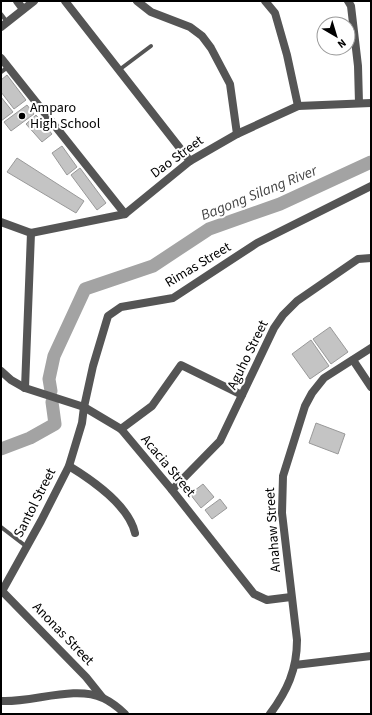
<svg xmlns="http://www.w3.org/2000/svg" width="372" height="715" viewBox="0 0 372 715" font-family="'Source Sans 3',sans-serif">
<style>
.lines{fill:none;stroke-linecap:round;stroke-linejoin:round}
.river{stroke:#a3a3a3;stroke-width:13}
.building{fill:#c4c4c4;stroke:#999}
.service{stroke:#555;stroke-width:4}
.minor{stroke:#555;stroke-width:8}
.tertiary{stroke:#555;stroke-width:8}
.poi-dot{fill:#000;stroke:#fff;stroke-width:1.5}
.labels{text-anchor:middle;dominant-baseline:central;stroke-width:4;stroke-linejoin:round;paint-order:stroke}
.poi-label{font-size:14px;fill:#000;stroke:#fff;text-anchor:start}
.street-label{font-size:14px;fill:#000;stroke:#fff}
.water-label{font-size:15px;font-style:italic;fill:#444;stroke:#fff}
</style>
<rect width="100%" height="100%" fill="#fff"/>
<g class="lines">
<g class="river">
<polyline points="51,391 49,379 54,356 85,289 153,266 209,229 280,204 371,162"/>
<polyline points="1,449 30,438 55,424 52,402"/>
</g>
</g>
<g class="building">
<polygon points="7,75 26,100 14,109 1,92 1,80"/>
<polygon points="1,97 13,112 1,121"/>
<polygon points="27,105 34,114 11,131 4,122"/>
<polygon points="36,115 52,134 42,142 26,124"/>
<polygon points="62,146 77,167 67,175 52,153"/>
<polygon points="17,158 84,201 76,213 7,172"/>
<polygon points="80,168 106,203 97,210 71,175"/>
<polygon points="330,327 348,352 331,364 313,339"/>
<polygon points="311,340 329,366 310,379 292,354"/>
<polygon points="316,423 345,434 338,454 309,443"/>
<polygon points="203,484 214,497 201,508 190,494"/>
<polygon points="220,499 227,508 212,519 205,510"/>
</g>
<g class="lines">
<g class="service">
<polyline points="1,14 7,22"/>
<polyline points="119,70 151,46"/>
<polyline points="1,72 8,67"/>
<polyline points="1,527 27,547"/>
</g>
<g class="minor">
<polyline points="17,1 23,9"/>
<polyline points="65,1 190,161"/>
<polyline points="137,1 151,12 190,27 202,36 211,48 230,84 237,134"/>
<polyline points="265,1 275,13 287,55 298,106"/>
<polyline points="348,1 351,6 358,66 359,103"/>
<polyline points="1,27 34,1"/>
<polyline points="1,58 125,214"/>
<polyline points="1,222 31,233 125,214 190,161 237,134 298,106 371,103"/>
<polyline points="353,360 371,387"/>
<polyline points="1,371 11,380 25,388 84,407 121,429 172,490 254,594 267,600 291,597"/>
<polyline points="25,388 31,233"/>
<polyline points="121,429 152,406 181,365 242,395"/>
<path d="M 69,466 C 92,480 129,506 135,533"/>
<polyline points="172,490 220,441 274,328 283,315 297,301 358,259 371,258"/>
<polyline points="2,591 86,677 102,697"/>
<polyline points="1,593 41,521 69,466 82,423 84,407 93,366 108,316 121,307 173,298 257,243 371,186"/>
<polyline points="295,665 371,656"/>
<path d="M 270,714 C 287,691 297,670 297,640 L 282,513 L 283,476 L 305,406 L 312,393 L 324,378 L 371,348"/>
</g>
<path class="tertiary" d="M 1,701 C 32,703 74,685 103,698 C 111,702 119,708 125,714"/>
</g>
<circle class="poi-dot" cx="22" cy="116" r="4"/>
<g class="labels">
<g class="poi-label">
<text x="30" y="108">Amparo<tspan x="30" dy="16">High School</tspan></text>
</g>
<g class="street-label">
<text transform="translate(177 157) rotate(-36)">Dao Street</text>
<text transform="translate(198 265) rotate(-31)">Rimas Street</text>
<text transform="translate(248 355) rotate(-64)">Aguho Street</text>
<text transform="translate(168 466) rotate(50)">Acacia Street</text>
<text transform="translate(35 503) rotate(-63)">Santol Street</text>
<text transform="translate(273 530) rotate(-94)">Anahaw Street</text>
<text transform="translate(63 634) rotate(46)">Anonas Street</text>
</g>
<g class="water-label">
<text transform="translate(259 193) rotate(-22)">Bagong Silang River</text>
</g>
</g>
<rect width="372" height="715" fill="none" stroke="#000000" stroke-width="4"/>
<g transform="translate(336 36) rotate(142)"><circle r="19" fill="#ffffff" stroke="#999999"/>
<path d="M0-3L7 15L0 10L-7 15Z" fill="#000000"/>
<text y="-6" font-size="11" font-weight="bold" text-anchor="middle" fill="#000000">N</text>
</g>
</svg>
